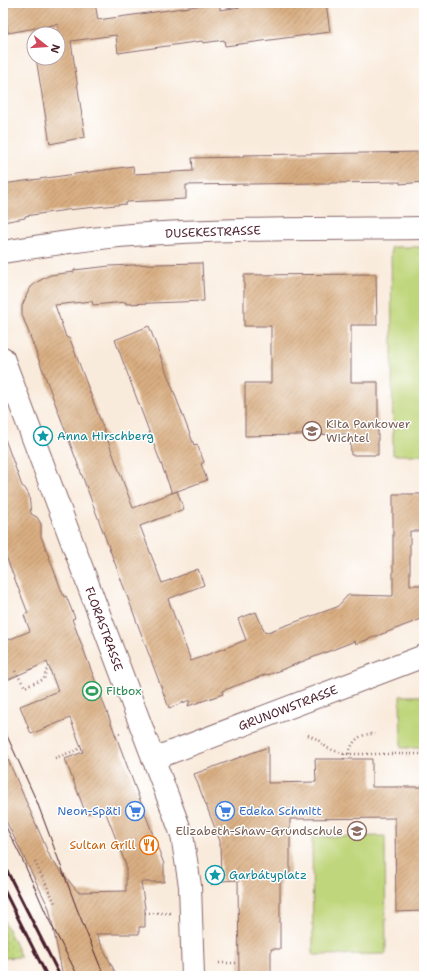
<svg xmlns="http://www.w3.org/2000/svg" width="427" height="979" viewBox="0 0 427 979" font-family="'Shantell Sans',sans-serif">
<style>
.grass{fill:url(#grass-dots);stroke:#857a53}
.green{fill:#c0d67b;stroke:#857a53}
.building{fill:url(#building-hatch)}
.lines{fill:none;stroke-linecap:round;stroke-linejoin:round}
.minor-casing{stroke:#876669;stroke-width:24}
.path{stroke:#876669;stroke-width:2.5;stroke-dasharray:1 3;stroke-linecap:butt}
.minor{stroke:#fff;stroke-width:22}
.tram{stroke:#4a1f2b;stroke-width:1}
.rail{stroke:#4a1f2b;stroke-width:3}
.labels{text-anchor:middle;dominant-baseline:central;stroke-width:3;stroke-linejoin:round;paint-order:stroke}
.street-label{font-size:12px;fill:#4a1f2b;stroke:#fff}
.education-label{font-size:12px;fill:#785e54;stroke:#fff;text-anchor:start}
.culture-label{font-size:12px;fill:#0d838f;stroke:#fff;text-anchor:start}
.leisure-label{font-size:12px;fill:#27864d;stroke:#fff;text-anchor:start}
.shop-label{font-size:12px;fill:#366cbe;stroke:#fff;text-anchor:end}
.food-label{font-size:12px;fill:#c56008;stroke:#fff;text-anchor:end}
</style>
<defs>
<pattern id="grass-dots" width="8" height="8" patternUnits="userSpaceOnUse"><rect width="8" height="8" fill="#c0d67b"/><path d="M2 2h.1M6 6h.1" fill="none" stroke="#a6b76a" stroke-width="1.8" stroke-linecap="round"/></pattern>
<pattern id="building-hatch" width="6" height="6" patternUnits="userSpaceOnUse"><rect width="6" height="6" fill="#d9ae82"/><path d="M-1 1l2-2M0 6l6-6M5 7l2-2" fill="none" stroke="#b28d6b"/></pattern>
</defs>
<rect width="100%" height="100%" fill="#fff"/>
<filter id="ink" filterUnits="userSpaceOnUse"><feTurbulence type="fractalNoise" baseFrequency=".025" numOctaves="2"/><feDisplacementMap in="SourceGraphic" scale="8" xChannelSelector="R" yChannelSelector="G"/><feConvolveMatrix kernelMatrix="1 2 1 2 8 2 1 2 1" color-interpolation-filters="sRGB"/></filter>
<filter id="wash" filterUnits="userSpaceOnUse"><feTurbulence type="fractalNoise" baseFrequency=".012" numOctaves="4" result="noise"/><feDisplacementMap in="SourceGraphic" scale="16" xChannelSelector="R" yChannelSelector="G"/><feGaussianBlur stdDeviation="0.9" result="paint"/><feColorMatrix in="noise" values="0 0 0 0 0 0 0 0 0 0 0 0 0 0 0 0 0 1.4 0 .05"/><feComposite in="paint" operator="in"/></filter>
<g filter="url(#wash)">
<rect width="100%" height="100%" fill="#f9ebdc"/>
<polygon class="grass" points="3,919 21,957 3,958"/>
<g class="green">
<polygon points="391,247 424,247 424,455 393,455"/>
<polygon points="400,696 424,696 424,748 401,748"/>
<polygon points="385,836 386,954 313,955 312,837"/>
</g>
<g id="blocks">
<g class="building">
<polygon points="3,3 69,3 70,7 95,3 98,20 218,3 220,3 220,10 267,3 326,3 330,32 225,46 224,40 203,43 202,41 118,53 116,35 71,41 85,137 50,144 36,58 58,58 58,24 8,33"/>
<polygon points="424,152 424,182 400,184 400,182 330,183 330,184 315,184 315,183 186,185 186,199 127,202 126,204 67,210 25,216 25,218 3,222 3,184 133,166 134,174 193,171 192,158 243,157 243,155"/>
<polygon points="202,263 204,301 126,304 126,302 93,305 92,301 55,305 66,337 70,339 133,508 177,491 184,509 140,526 162,583 198,569 204,585 168,599 191,661 246,640 238,619 256,612 265,633 337,607 348,595 393,596 393,494 424,494 424,531 410,531 410,585 424,585 424,618 356,644 355,641 268,675 267,674 222,691 223,694 188,706 190,700 169,708 24,320 22,315 22,306 27,294 31,287 37,282 50,275 74,272 74,270 110,266 156,264"/>
<polygon points="376,274 377,325 351,325 351,382 378,382 378,455 351,455 350,434 245,436 245,383 271,383 271,326 244,326 244,275"/>
<polygon points="149,326 194,445 197,444 204,462 201,464 207,480 172,493 115,340"/>
<polygon points="3,439 5,439 22,486 25,488 29,495 31,514 37,517 41,524 41,536 44,544 64,597 66,596 75,618 72,619 164,864 164,882 141,882 145,908 145,927 139,927 139,934 96,934 117,976 63,976 49,908 3,815 3,748 51,859 78,892 126,891 126,865 104,808 86,814 65,759 83,752 70,718 31,734 20,706 58,691 47,662 3,682 3,642 30,631 24,615 28,613 3,549"/>
<polygon points="268,747 268,783 316,782 315,759 372,759 372,787 424,787 424,911 396,912 395,818 290,819 290,879 280,879 280,949 271,949 271,976 239,976 238,880 221,881 220,841 194,774"/>
</g>
</g>
</g>
<g filter="url(#ink)">
<use href="#blocks" fill-opacity="0" stroke="#876669" stroke-width="1"/>
<g class="lines">
<defs>
<g id="minor">
<path d="M 3,252 C 46,245 89,238 132,235 C 229,228 327,229 424,228"/>
<polyline points="3,358 182,835 190,886 193,976"/>
<polyline points="153,759 424,656"/>
</g>
</defs>
<use href="#minor" class="minor-casing"/>
<g class="path">
<polyline points="15,671 25,687 44,679 46,671 50,669"/>
<polyline points="115,735 121,733"/>
<polyline points="308,735 317,739 327,748 344,754"/>
<path d="M 349,754 C 352,740 361,733 375,734"/>
<polyline points="55,758 82,748"/>
<polyline points="344,759 344,754 424,754"/>
<polyline points="35,862 55,903"/>
<polyline points="211,884 217,883"/>
<polyline points="145,913 170,913"/>
<polyline points="219,963 239,963"/>
</g>
<use href="#minor" class="minor"/>
<g class="tram">
<polyline points="3,727 37,802 77,909 104,976"/>
<polyline points="3,821 23,861 49,920 78,976"/>
</g>
<g class="rail">
<polyline points="3,863 60,976"/>
<polyline points="3,888 47,976"/>
</g>
</g>
</g>
<defs>
<symbol id="school-ring" viewBox="-11 -11 22 22"><circle r="9.5" fill="#fff" stroke="#8d6e63" stroke-width="1.5"/><path d="M0-5L7-2L0 1L-7-2ZM-4 1L0 2.5L4 1V4Q0 6-4 4Z" fill="#8d6e63"/></symbol>
<symbol id="sight-ring" viewBox="-11 -11 22 22"><circle r="9.5" fill="#fff" stroke="#0f9aa8" stroke-width="1.5"/><path d="M0-6L1.8-2.2L6-1.7L2.9 1.2L3.7 5.4L0 3.3L-3.7 5.4L-2.9 1.2L-6-1.7L-1.8-2.2Z" fill="#0f9aa8"/></symbol>
<symbol id="stadium-ring" viewBox="-11 -11 22 22"><circle r="9.5" fill="#fff" stroke="#2e9e5b" stroke-width="1.5"/><path d="M0-5a6.5 5 0 1 0 0 10a6.5 5 0 1 0 0-10ZM-3.5-1.8h7v3.6h-7Z" fill="#2e9e5b"/></symbol>
<symbol id="supermarket-ring" viewBox="-11 -11 22 22"><circle r="9.5" fill="#fff" stroke="#3f7fe0" stroke-width="1.5"/><path d="M-6-5.5h2.5l.6 2H6L4.5 2H-2.5L-4.4-4H-6ZM-1.5 3.2a1.3 1.3 0 1 0 .1 0ZM3 3.2a1.3 1.3 0 1 0 .1 0Z" fill="#3f7fe0"/></symbol>
<symbol id="restaurant-ring" viewBox="-11 -11 22 22"><circle r="9.5" fill="#fff" stroke="#e8710a" stroke-width="1.5"/><path d="M-5-6h1v4h1v-4h1v4h1v-4h1v5L-1.5 .5V6h-2V.5L-5-1ZM5-6V6H3V1.5H1.5Q1.5-4 5-6Z" fill="#e8710a"/></symbol>
</defs>
<g fill-rule="evenodd">
<use href="#school-ring" x="301" y="420" width="22" height="22"/>
<use href="#sight-ring" x="32" y="425" width="22" height="22"/>
<use href="#stadium-ring" x="81" y="680" width="22" height="22"/>
<use href="#supermarket-ring" x="124" y="800" width="22" height="22"/>
<use href="#supermarket-ring" x="214" y="800" width="22" height="22"/>
<use href="#school-ring" x="346" y="820" width="22" height="22"/>
<use href="#restaurant-ring" x="138" y="834" width="22" height="22"/>
<use href="#sight-ring" x="204" y="864" width="22" height="22"/>
</g>
<g class="labels">
<g class="street-label">
<text transform="translate(213 232) rotate(-2)">DUSEKESTRASSE</text>
<text transform="translate(104 629) rotate(70)">FLORASTRASSE</text>
<text transform="translate(288 708) rotate(-21)">GRUNOWSTRASSE</text>
</g>
<g class="education-label">
<text x="326" y="424">Kita Pankower<tspan x="326" dy="14">Wichtel</tspan></text>
<text x="343" y="831" text-anchor="end">Elizabeth-Shaw-Grundschule</text>
</g>
<g class="culture-label">
<text x="57" y="436">Anna Hirschberg</text>
<text x="229" y="875">Garbátyplatz</text>
</g>
<g class="leisure-label">
<text x="106" y="691">Fitbox</text>
</g>
<g class="shop-label">
<text x="121" y="811">Neon-Späti</text>
<text x="239" y="811" text-anchor="start">Edeka Schmitt</text>
</g>
<g class="food-label">
<text x="135" y="845">Sultan Grill</text>
</g>
</g>
<rect width="427" height="979" fill="none" stroke="#fff" stroke-width="16"/>
<g transform="translate(46 46) rotate(107)"><circle r="19" fill="#ffffff" stroke="#b7a5aa"/>
<path d="M0-3L7 15L0 10L-7 15Z" fill="#d1495b"/>
<text y="-6" font-size="11" font-weight="bold" text-anchor="middle" fill="#4a1f2b">N</text>
</g>
</svg>
